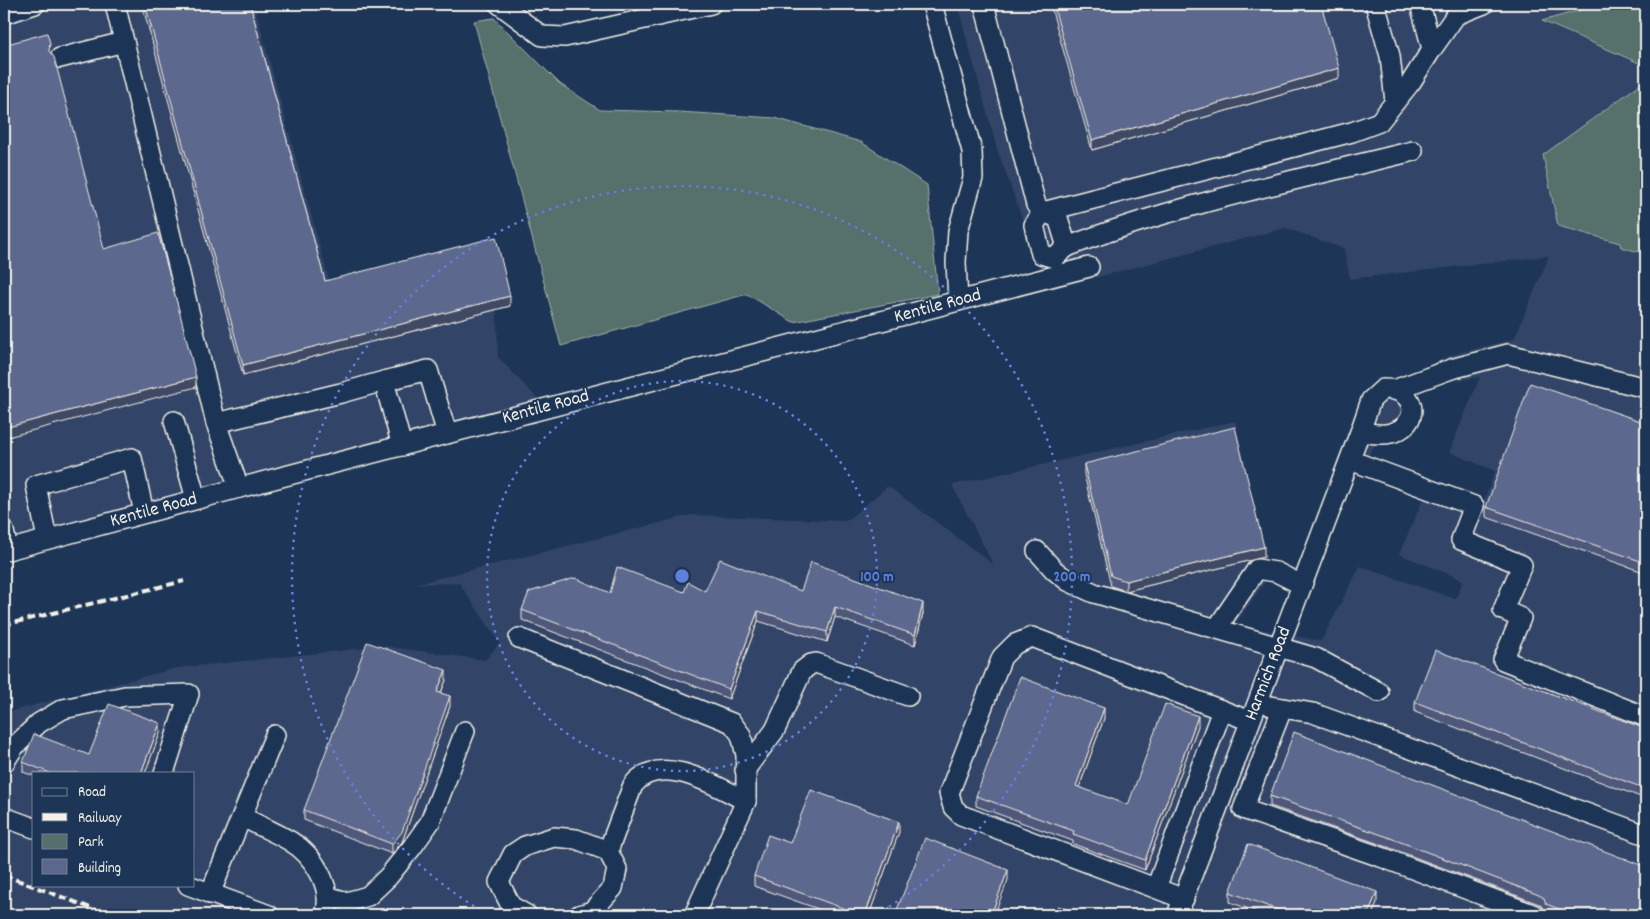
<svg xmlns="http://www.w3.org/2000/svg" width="1650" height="919" viewBox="0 0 1650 919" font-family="Dekko,sans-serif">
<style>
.built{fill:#304468;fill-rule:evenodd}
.green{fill:#566f6c;stroke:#a5b0aa}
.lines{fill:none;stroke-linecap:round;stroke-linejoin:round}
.stream{stroke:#8aa0b0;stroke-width:4}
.minor-casing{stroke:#f4f1e8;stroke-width:22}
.minor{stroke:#1d3557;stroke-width:19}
.rail{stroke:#f4f1e8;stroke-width:4;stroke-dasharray:8 4;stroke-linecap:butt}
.wall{fill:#4f597a;stroke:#f4f1e8}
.shaded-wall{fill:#404863;stroke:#f4f1e8}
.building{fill:#5c678e;stroke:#f4f1e8}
.ring{fill:none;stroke:#5e7fdd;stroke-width:2.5;stroke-dasharray:2.5 5}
.labels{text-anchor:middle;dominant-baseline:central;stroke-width:4;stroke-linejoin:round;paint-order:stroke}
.street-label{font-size:19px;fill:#f4f1e8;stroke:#1d3557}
.centre{fill:#5e7fdd;stroke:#1d3557;stroke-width:2.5}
.ring-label{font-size:15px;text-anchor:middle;font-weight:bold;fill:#5e7fdd;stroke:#1d3557;stroke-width:4;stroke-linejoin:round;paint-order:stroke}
</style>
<rect width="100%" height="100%" fill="#1d3557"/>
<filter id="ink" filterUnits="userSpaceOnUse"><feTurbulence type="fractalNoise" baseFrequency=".02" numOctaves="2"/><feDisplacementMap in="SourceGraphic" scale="10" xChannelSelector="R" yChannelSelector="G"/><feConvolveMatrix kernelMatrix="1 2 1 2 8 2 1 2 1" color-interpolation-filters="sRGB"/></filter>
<g filter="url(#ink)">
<g class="built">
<polygon points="4,4 254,4 331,288 495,237 498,357 539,400 4,549"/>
<path d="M 957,4 L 1602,4 L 1542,22 L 1646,66 L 1646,80 L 1543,156 L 1646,250 L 1646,915 L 185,915 L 178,913 L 171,915 L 4,915 L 4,713 L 177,668 L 385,646 L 485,660 L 500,643 L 459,583 L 415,584 L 691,515 L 846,521 L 888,486 L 993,564 L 952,485 L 1235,421 L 1270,575 L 1235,624 L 1321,641 L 1360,566 L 1456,599 L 1463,580 L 1399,554 L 1432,479 L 1484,501 L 1495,471 L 1449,452 L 1480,377 L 1421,386 L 1414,436 L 1375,445 L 1306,549 L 1367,391 L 1455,354 L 1514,339 L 1549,256 L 1350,279 L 1344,249 L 1286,228 L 1048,290 L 997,149 ZM 34,773 L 194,773 L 194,885 L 34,885 Z"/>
</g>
<g class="green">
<polygon points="1602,4 1646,4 1646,66 1542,21"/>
<polygon points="494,18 560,84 600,110 679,112 775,118 861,142 927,185 938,294 793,322 747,294 561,346 474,21"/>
<polygon points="1646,80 1646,254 1621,247 1620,243 1558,226 1543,155"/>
</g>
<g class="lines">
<polyline class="stream" points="4,912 10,915"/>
<defs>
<g id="minor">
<polyline points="115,4 216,423"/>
<polyline points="499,4 542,36 565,37 711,4"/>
<polyline points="932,4 972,151 973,178 958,231 956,262 958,301"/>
<polyline points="984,4 1036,205 1043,212 1352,132 1379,122 1411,82 1432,49 1456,15 1484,4"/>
<polyline points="1375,4 1390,56 1395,102"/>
<polyline points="1420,4 1432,49"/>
<polyline points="4,14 35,4"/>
<polyline points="60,58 124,42"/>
<polygon points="1043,212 1058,218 1067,247 1054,258 1041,254 1034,225"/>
<path d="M 1067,247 C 1178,204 1297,180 1413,151"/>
<polyline points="1394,390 1451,369 1508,354 1646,388"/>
<polyline points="174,421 196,499"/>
<polyline points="402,446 384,381 428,370 447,434"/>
<polyline points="1350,460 1474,506 1461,540 1522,565 1503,610 1521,618 1503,660 1646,717"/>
<polyline points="239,488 216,423 341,393 384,381"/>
<polyline points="4,531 8,550"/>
<polyline points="47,539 36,485 132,458 144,513"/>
<polyline points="4,551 239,488 1089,267"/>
<polyline points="1037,551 1054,570 1068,581 1094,593 1316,658 1379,692"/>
<polyline points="1217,628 1257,569 1276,572 1302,585"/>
<polyline points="519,638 732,723 741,735 746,755 746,801 694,915"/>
<polyline points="1271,706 1313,713 1646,835"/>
<polyline points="1282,709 1243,809 1381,857 1535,915"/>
<polyline points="4,763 14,747 39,723 63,709 125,696 189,694 164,773"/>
<polyline points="745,770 775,730 802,671 811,664 816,663 908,696"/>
<polyline points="4,817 34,828"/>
<path d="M 242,817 C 258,825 275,832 290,841 C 314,855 334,888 325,915"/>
<path d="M 608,851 L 633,785 C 660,751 716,786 746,801"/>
<polyline points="188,885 269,915"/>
<polyline points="1156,888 1222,710"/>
<polyline points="210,894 275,735"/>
<polyline points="327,896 347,902 368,896 388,877 413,846 430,822 465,731"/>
<polyline points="1184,899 961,815 953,807 949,793 1002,657 1015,644 1032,637 1250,721"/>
<polyline points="527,915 511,906 499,882 513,854 525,846 554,837 576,839 608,851 617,869 613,888 592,911 579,915"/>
<path d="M 1177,915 L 1360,432 L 1371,400 L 1383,389 C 1387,389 1392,389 1395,390 C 1420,398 1416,427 1391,433 C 1381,436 1370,433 1360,432"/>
</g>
</defs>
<use href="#minor" class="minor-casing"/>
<use href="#minor" class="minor"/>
<g class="rail">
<polyline points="4,625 184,581"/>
<polyline points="4,875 109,915"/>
</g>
</g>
<g class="wall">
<polygon points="142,4 250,4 325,281 510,306 243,375"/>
<polygon points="1050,4 1321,4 1339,78 1092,150"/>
<polygon points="1646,423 1646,573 1486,517 1486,507"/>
<polygon points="1084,464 1264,557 1126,591 1111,586 1084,474"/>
<polygon points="705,591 923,613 915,645 835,617 827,642 758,621 729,699 522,620 522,610 610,593"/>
<polygon points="446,680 441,693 450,706 402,842 392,854 304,820 304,810"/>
<polygon points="1415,702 1646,729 1646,799 1415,712"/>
<polygon points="1104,718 1079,788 1128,805 1198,726 1145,870 1073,844 1073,841 976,806 976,796"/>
<polygon points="160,733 145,773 34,773 34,776 23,772 23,762 89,755"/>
<polygon points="1270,796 1646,915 1548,915 1546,914 1544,908 1539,904 1385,846 1270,806"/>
<polygon points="899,832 869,915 835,915 754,886 754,876 790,843"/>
<polygon points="1230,892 1377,902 1372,915 1265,915 1230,902"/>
</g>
<g class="shaded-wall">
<polygon points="1339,68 1339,78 1092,150 1092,140"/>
<polygon points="510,296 510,306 243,375 243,365"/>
<polygon points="196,377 196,387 4,438 4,428"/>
<polygon points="1264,547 1264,557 1126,591 1126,581"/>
<polygon points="923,603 923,613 915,645 915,635"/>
<polygon points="835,607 835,617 827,642 827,632"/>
<polygon points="758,611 758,621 729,699 729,689"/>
<polygon points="446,670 446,680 437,702 437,692"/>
<polygon points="450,696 450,706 402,842 392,854 392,844"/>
<polygon points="1104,708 1104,718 1076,796 1076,786"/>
<polygon points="1198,716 1198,726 1145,870 1145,860"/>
<polygon points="160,723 160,733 145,773 141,773"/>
<polygon points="899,822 899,832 869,915 865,915"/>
<polygon points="1008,870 1008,880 994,915 991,915"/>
<polygon points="1377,892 1377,902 1372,915 1368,915"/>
</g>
<g class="building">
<polygon points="145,4 250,4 325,281 496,237 510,296 243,365"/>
<polygon points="1053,4 1321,4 1339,68 1092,140"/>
<polygon points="47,33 50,43 49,51 54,57 104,249 158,233 179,310 196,377 4,428 4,45"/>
<polygon points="1530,383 1646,423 1646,563 1486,507"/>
<polygon points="1235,427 1264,547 1126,581 1111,576 1084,464"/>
<polygon points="720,559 801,591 811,562 923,603 915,635 835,607 827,632 758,611 729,689 522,610 529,592 575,578 610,593 617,567 684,592 688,582 705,591"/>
<polygon points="367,642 446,670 437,692 450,696 402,832 392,844 304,810"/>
<polygon points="1435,650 1646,729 1646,789 1415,702"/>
<polygon points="1020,677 1104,708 1076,786 1128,805 1165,704 1198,716 1145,860 1073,834 1074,831 976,796"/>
<polygon points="109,704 160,723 141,773 50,773 23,762 34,734 89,755"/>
<polygon points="1294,732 1646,867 1646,915 1574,915 1546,904 1544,898 1539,895 1385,836 1270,796"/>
<polygon points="811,790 899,822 865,915 862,915 754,876 768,835 790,843"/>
<polygon points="925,838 1008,870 991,915 895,915"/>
<polygon points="1248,844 1377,892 1368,915 1291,915 1230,892"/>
<polygon points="1058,906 1083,915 1054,915"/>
</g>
</g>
<g class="ring">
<circle cx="682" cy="576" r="195"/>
<path d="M487 914A390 390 0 1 1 877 914"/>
</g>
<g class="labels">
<g class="street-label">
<text transform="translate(938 307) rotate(-15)">Kentile Road</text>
<text transform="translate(546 408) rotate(-15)">Kentile Road</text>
<text transform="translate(154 511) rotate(-15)">Kentile Road</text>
<text transform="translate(1269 674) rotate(-69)">Harmich Road</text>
</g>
</g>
<circle cx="682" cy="576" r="8" class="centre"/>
<g class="ring-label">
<text x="877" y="581">100 m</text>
<text x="1072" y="581">200 m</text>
</g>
<rect width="1650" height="919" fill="none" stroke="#1d3557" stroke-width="20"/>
<rect x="10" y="10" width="1630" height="899" fill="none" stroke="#f4f1e8" stroke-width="2" filter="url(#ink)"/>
<rect x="32" y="772" width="162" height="115" fill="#1d3557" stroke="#738091"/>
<rect x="42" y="788" width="25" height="8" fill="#1d3557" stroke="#738091"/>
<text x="78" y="796" font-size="15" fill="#f4f1e8">Road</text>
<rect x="42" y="813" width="25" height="8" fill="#f4f1e8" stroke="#738091"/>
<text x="78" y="822" font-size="15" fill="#f4f1e8">Railway</text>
<rect x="42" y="834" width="25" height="15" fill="#566f6c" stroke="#738091"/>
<text x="78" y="846" font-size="15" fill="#f4f1e8">Park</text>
<rect x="42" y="859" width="25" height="15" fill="#5c678e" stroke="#738091"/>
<text x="78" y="872" font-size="15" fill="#f4f1e8">Building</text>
</svg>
